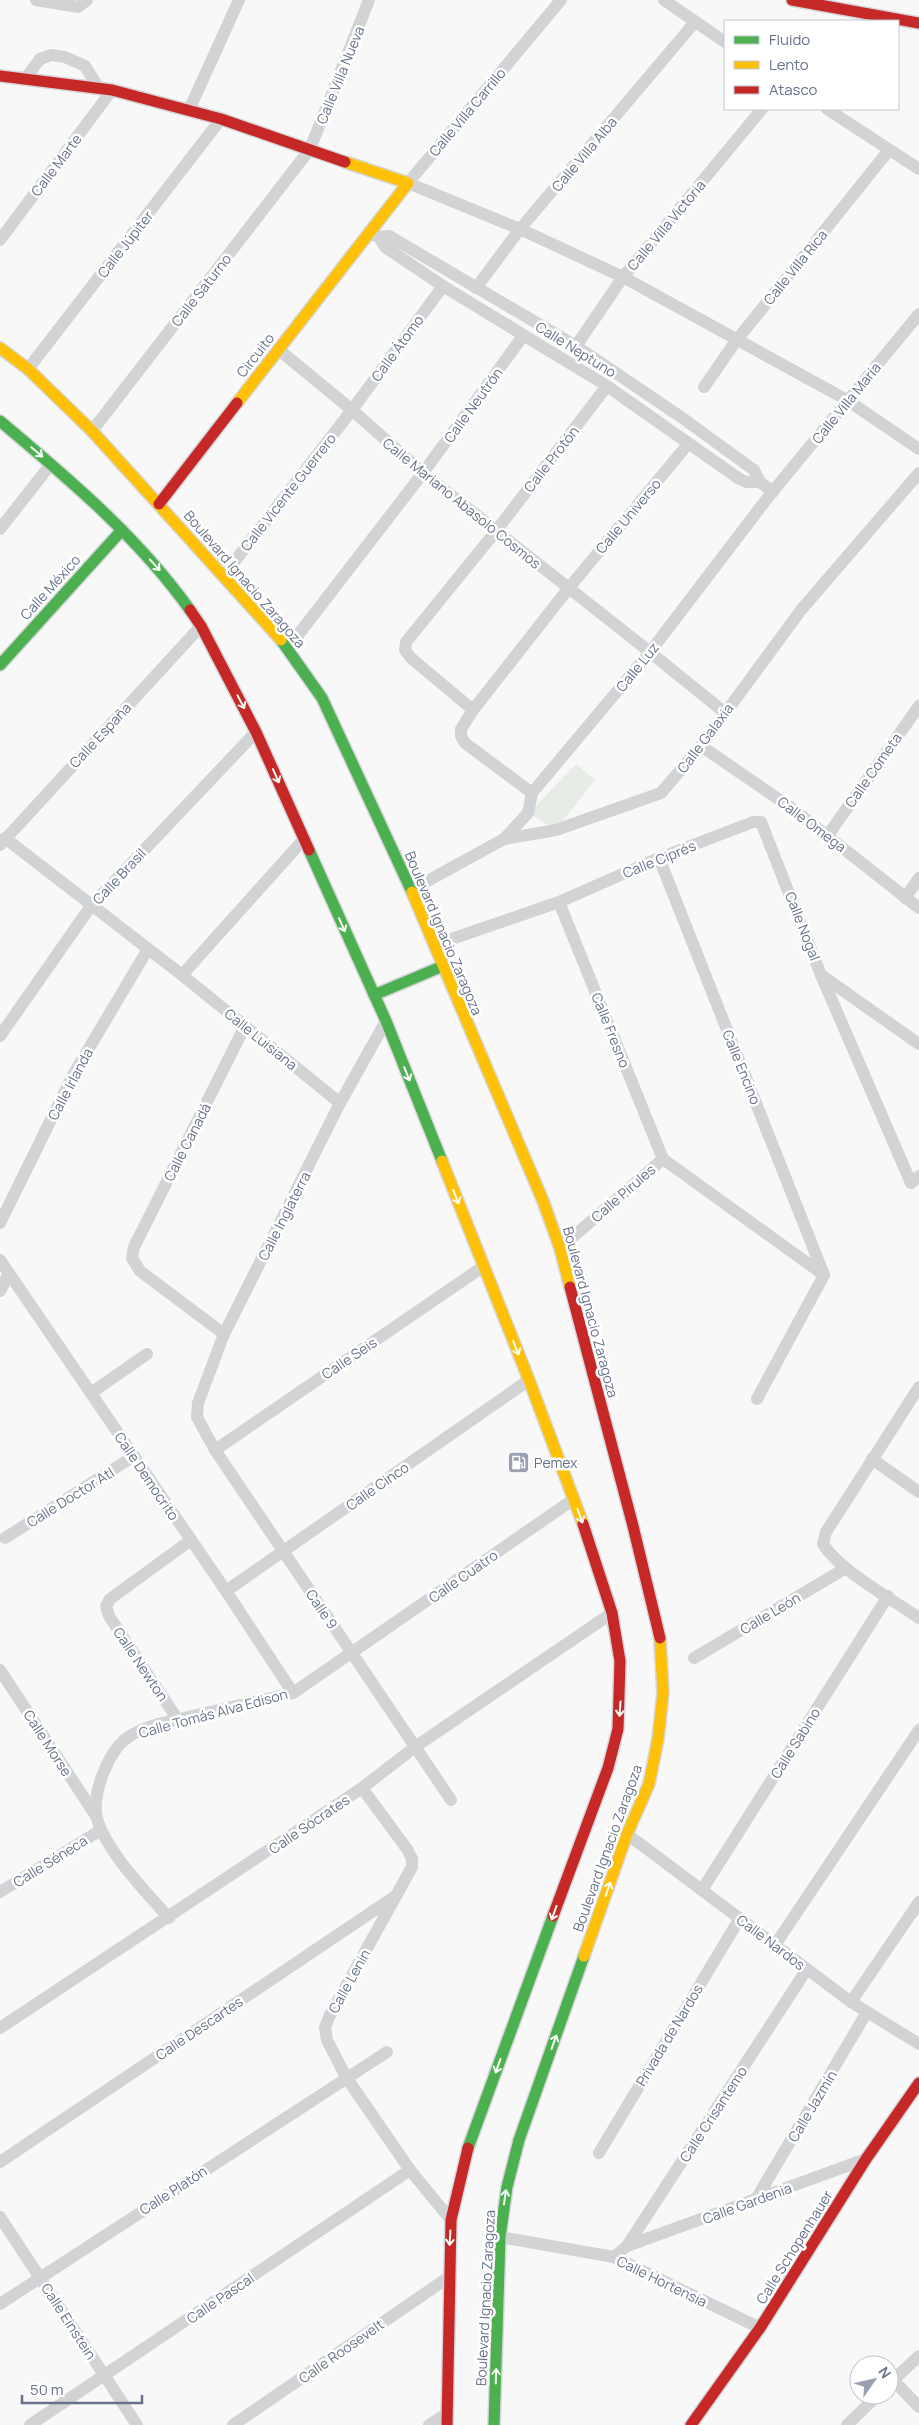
<svg xmlns="http://www.w3.org/2000/svg" width="919" height="2425" viewBox="0 0 919 2425" font-family="Manrope,sans-serif">
<style>
.park{fill:#e7ece6}
.lines{fill:none;stroke-linecap:round;stroke-linejoin:round}
.fast-casing{stroke:#d5d6d8;stroke-width:14}
.slow-casing{stroke:#d5d6d8;stroke-width:14}
.jam-casing{stroke:#d5d6d8;stroke-width:14}
.street{stroke:#d2d3d4;stroke-width:12}
.fast{stroke:#4caf50;stroke-width:11}
.slow{stroke:#ffc107;stroke-width:11}
.jam{stroke:#c62828;stroke-width:11}
.oneway{stroke:#f6fbf6}
.labels{text-anchor:middle;dominant-baseline:central;stroke-width:5;stroke-linejoin:round;paint-order:stroke}
.street-label{font-size:14px;fill:#67718a;stroke:#fff}
.poi-label{font-size:14px;fill:#67718a;stroke:#fff;text-anchor:start}
</style>
<rect width="100%" height="100%" fill="#f8f8f8"/>
<polygon class="park" points="576,764 595,780 556,830 529,813"/>
<g class="lines">
<defs>
<g id="fast">
<path d="M 0,421 C 68,478 138,537 190,610"/>
<polyline points="281,640 322,698 412,892"/>
<polyline points="0,665 122,530"/>
<polyline points="309,850 386,1021 442,1161"/>
<polyline points="374,995 443,966"/>
<polyline points="468,2148 553,1916"/>
<polyline points="494,2425 500,2237 507,2187 519,2140 584,1956"/>
</g>
<g id="slow">
<polyline points="0,348 28,369 92,431 281,640"/>
<polyline points="237,403 408,183 345,162"/>
<polyline points="412,892 543,1201 560,1248 570,1287"/>
<polyline points="442,1161 529,1380 583,1524"/>
<polyline points="584,1956 627,1834 649,1784 658,1739 663,1693 660,1638"/>
</g>
<g id="jam">
<polyline points="792,0 919,23"/>
<polyline points="0,76 112,90 221,119 345,162"/>
<polyline points="159,504 237,403"/>
<polyline points="190,610 201,626 256,732 309,850"/>
<polyline points="570,1287 633,1526 660,1638"/>
<polyline points="553,1916 608,1768 618,1729 620,1661 612,1613 583,1524"/>
<polyline points="447,2425 451,2220 468,2148"/>
<polyline points="691,2425 760,2328 866,2159 919,2083"/>
</g>
</defs>
<use href="#fast" class="fast-casing"/>
<use href="#slow" class="slow-casing"/>
<use href="#jam" class="jam-casing"/>
<g class="street">
<polyline points="36,0 78,7 87,0"/>
<polyline points="561,0 408,183 520,229 623,277 847,400 919,449"/>
<polyline points="664,0 725,42"/>
<polyline points="25,79 40,59 51,55 65,57 85,66 98,87"/>
<polyline points="827,109 919,169"/>
<polyline points="189,110 239,0"/>
<polyline points="369,233 379,237 389,236 576,346 681,417 754,470 760,482 773,492"/>
<polyline points="379,237 385,247 443,286 607,386 738,478 746,482 760,482"/>
<polyline points="0,240 112,90"/>
<polyline points="476,288 520,229 695,22"/>
<polyline points="576,346 623,277 762,109"/>
<polyline points="278,349 352,410 423,473 650,652"/>
<polyline points="28,369 221,119"/>
<polyline points="704,387 736,341 889,150"/>
<polyline points="92,431 310,149 369,0"/>
<polyline points="0,529 51,464"/>
<polyline points="224,575 352,410 443,286"/>
<polyline points="288,648 423,473 523,336"/>
<polyline points="656,657 724,712"/>
<polyline points="473,710 411,658 405,650 406,642 496,531 607,386"/>
<polyline points="701,746 793,809 919,908"/>
<polyline points="532,793 465,743 461,736 461,729 473,710 568,589 688,444"/>
<polyline points="828,835 919,706"/>
<polyline points="5,838 182,975 340,1103"/>
<polyline points="504,839 528,813 532,793 650,652 769,496 919,314"/>
<polyline points="0,845 201,626"/>
<polyline points="659,858 824,1275"/>
<polyline points="411,890 504,839 556,830 661,793 701,746 801,610 919,473"/>
<polyline points="905,898 919,878"/>
<polyline points="559,902 663,1159"/>
<polyline points="434,945 559,902 659,858 753,822 761,822 821,975 919,1044"/>
<polyline points="182,975 304,839"/>
<polyline points="821,975 911,1183 919,1176"/>
<polyline points="386,1021 340,1103 224,1334 198,1403 197,1417 215,1450 451,1800"/>
<polyline points="0,1036 91,906 256,732"/>
<polyline points="663,1159 824,1275"/>
<polyline points="0,1223 73,1075 148,949"/>
<polyline points="560,1248 663,1159"/>
<polyline points="0,1260 226,1591 293,1693"/>
<polyline points="0,1291 9,1273"/>
<polyline points="224,1334 140,1271 132,1258 134,1247 245,1026"/>
<path d="M 919,1387 L 826,1532 L 823,1544 C 840,1571 892,1599 919,1618"/>
<polyline points="91,1393 147,1354"/>
<polyline points="757,1399 824,1275"/>
<polyline points="215,1450 484,1266"/>
<polyline points="872,1459 919,1492"/>
<polyline points="5,1538 134,1456"/>
<polyline points="226,1591 529,1380"/>
<polyline points="694,1658 846,1568"/>
<polyline points="0,1670 96,1816"/>
<polyline points="178,1720 109,1616 106,1606 110,1599 191,1540"/>
<polyline points="362,1788 407,1849 412,1859 412,1867 329,2017 325,2028 327,2040 346,2077 410,2170 451,2220"/>
<polyline points="627,1834 851,2002 919,2044"/>
<polyline points="702,1890 888,1596"/>
<polyline points="0,1892 101,1830"/>
<path d="M 169,1918 C 147,1893 105,1850 97,1818 C 93,1805 99,1782 105,1769 C 117,1741 129,1733 158,1724 L 293,1693 L 574,1499"/>
<polyline points="775,1945 919,1730"/>
<polyline points="851,2002 919,1902"/>
<polyline points="0,2028 362,1788 415,1747 612,1613"/>
<polyline points="599,2153 740,1918"/>
<polyline points="0,2162 394,1897"/>
<polyline points="756,2199 867,2012"/>
<polyline points="0,2217 137,2425"/>
<polyline points="500,2237 614,2257 760,2328"/>
<polyline points="627,2246 866,2159"/>
<polyline points="614,2257 627,2246 807,1969"/>
<polyline points="0,2304 387,2052"/>
<polyline points="893,2380 919,2407"/>
<polyline points="889,2384 919,2356"/>
<polyline points="30,2425 410,2170"/>
<polyline points="233,2425 449,2277"/>
<polyline points="429,2425 446,2414"/>
<polyline points="847,2425 878,2395"/>
</g>
<use href="#fast" class="fast"/>
<use href="#slow" class="slow"/>
<use href="#jam" class="jam"/>
</g>
<defs><path id="oneway-shaft" d="M-6 0H5M1.5-3L5.5 0L1.5 3" fill="none" stroke-width="1.6" stroke-linecap="round" stroke-linejoin="round" transform="scale(1.25)"/></defs>
<g class="oneway">
<use href="#oneway-shaft" transform="translate(37 452) rotate(40)"/>
<use href="#oneway-shaft" transform="translate(155 565) rotate(47)"/>
<use href="#oneway-shaft" transform="translate(241 702) rotate(62)"/>
<use href="#oneway-shaft" transform="translate(276 776) rotate(66)"/>
<use href="#oneway-shaft" transform="translate(342 925) rotate(66)"/>
<use href="#oneway-shaft" transform="translate(407 1074) rotate(68)"/>
<use href="#oneway-shaft" transform="translate(456 1197) rotate(68)"/>
<use href="#oneway-shaft" transform="translate(516 1348) rotate(68)"/>
<use href="#oneway-shaft" transform="translate(580 1516) rotate(70)"/>
<use href="#oneway-shaft" transform="translate(620 1709) rotate(94)"/>
<use href="#oneway-shaft" transform="translate(608 1889) rotate(-70)"/>
<use href="#oneway-shaft" transform="translate(554 1913) rotate(110)"/>
<use href="#oneway-shaft" transform="translate(554 2042) rotate(-70)"/>
<use href="#oneway-shaft" transform="translate(498 2066) rotate(110)"/>
<use href="#oneway-shaft" transform="translate(505 2197) rotate(-82)"/>
<use href="#oneway-shaft" transform="translate(450 2238) rotate(93)"/>
<use href="#oneway-shaft" transform="translate(496 2376) rotate(-88)"/>
</g>
<defs>
<symbol id="fuel-square" viewBox="-11 -11 22 22"><rect x="-9" y="-9" width="18" height="18" rx="4" fill="#9aa0b0" stroke="#fff"/><path d="M-5.5-6h7V0h2V4h1.3V-2.5L3-4.5l.8-.8L6-3V5H2.5V1h-1V6h-7ZM-4.2-4.7v3.2H.2V-4.7Z" fill="#fff"/></symbol>
</defs>
<g fill-rule="evenodd">
<use href="#fuel-square" x="506" y="1450" width="25" height="25"/>
</g>
<g class="labels">
<g class="street-label">
<text transform="translate(340 75) rotate(-68)">Calle Villa Nueva</text>
<text transform="translate(467 112) rotate(-50)">Calle Villa Carrillo</text>
<text transform="translate(584 154) rotate(-50)">Calle Villa Alba</text>
<text transform="translate(56 165) rotate(-53)">Calle Marte</text>
<text transform="translate(666 225) rotate(-50)">Calle Villa Victoria</text>
<text transform="translate(125 244) rotate(-52)">Calle Júpiter</text>
<text transform="translate(795 267) rotate(-51)">Calle Villa Rica</text>
<text transform="translate(201 290) rotate(-52)">Calle Saturno</text>
<text transform="translate(397 348) rotate(-54)">Calle Átomo</text>
<text transform="translate(576 349) rotate(32)">Calle Neptuno</text>
<text transform="translate(255 355) rotate(-52)">Circuito</text>
<text transform="translate(846 403) rotate(-51)">Calle Villa María</text>
<text transform="translate(473 405) rotate(-54)">Calle Neutrón</text>
<text transform="translate(551 459) rotate(-52)">Calle Protón</text>
<text transform="translate(288 492) rotate(-52)">Calle Vicente Guerrero</text>
<text transform="translate(462 503) rotate(39)">Calle Mariano Abasolo Cosmos</text>
<text transform="translate(628 516) rotate(-50)">Calle Universo</text>
<text transform="translate(245 579) rotate(49)">Boulevard Ignacio Zaragoza</text>
<text transform="translate(50 587) rotate(-48)">Calle México</text>
<text transform="translate(637 667) rotate(-51)">Calle Luz</text>
<text transform="translate(100 735) rotate(-47)">Calle España</text>
<text transform="translate(705 738) rotate(-53)">Calle Galaxia</text>
<text transform="translate(873 770) rotate(-55)">Calle Cometa</text>
<text transform="translate(812 824) rotate(37)">Calle Omega</text>
<text transform="translate(659 859) rotate(-22)">Calle Ciprés</text>
<text transform="translate(119 876) rotate(-47)">Calle Brasil</text>
<text transform="translate(803 926) rotate(69)">Calle Nogal</text>
<text transform="translate(444 933) rotate(67)">Boulevard Ignacio Zaragoza</text>
<text transform="translate(611 1030) rotate(68)">Calle Fresno</text>
<text transform="translate(261 1039) rotate(39)">Calle Luisiana</text>
<text transform="translate(742 1067) rotate(68)">Calle Encino</text>
<text transform="translate(70 1084) rotate(-62)">Calle Irlanda</text>
<text transform="translate(187 1142) rotate(-63)">Calle Canadá</text>
<text transform="translate(623 1193) rotate(-41)">Calle Pirules</text>
<text transform="translate(284 1216) rotate(-63)">Calle Inglaterra</text>
<text transform="translate(591 1312) rotate(75)">Boulevard Ignacio Zaragoza</text>
<text transform="translate(349 1358) rotate(-34)">Calle Seis</text>
<text transform="translate(147 1476) rotate(56)">Calle Democrito</text>
<text transform="translate(377 1486) rotate(-35)">Calle Cinco</text>
<text transform="translate(70 1497) rotate(-32)">Calle Doctor Atl</text>
<text transform="translate(463 1576) rotate(-35)">Calle Cuatro</text>
<text transform="translate(322 1609) rotate(56)">Calle 9</text>
<text transform="translate(770 1613) rotate(-31)">Calle León</text>
<text transform="translate(141 1664) rotate(56)">Calle Newton</text>
<text transform="translate(213 1713) rotate(-15)">Calle Tomás Alva Edison</text>
<text transform="translate(48 1743) rotate(57)">Calle Morse</text>
<text transform="translate(795 1743) rotate(-58)">Calle Sabino</text>
<text transform="translate(309 1824) rotate(-34)">Calle Sócrates</text>
<text transform="translate(607 1848) rotate(-70)">Boulevard Ignacio Zaragoza</text>
<text transform="translate(50 1861) rotate(-32)">Calle Séneca</text>
<text transform="translate(771 1942) rotate(37)">Calle Nardos</text>
<text transform="translate(349 1981) rotate(-61)">Calle Lenin</text>
<text transform="translate(199 2028) rotate(-34)">Calle Descartes</text>
<text transform="translate(669 2035) rotate(-59)">Privada de Nardos</text>
<text transform="translate(812 2106) rotate(-59)">Calle Jazmín</text>
<text transform="translate(713 2114) rotate(-57)">Calle Crisantemo</text>
<text transform="translate(173 2190) rotate(-33)">Calle Platón</text>
<text transform="translate(747 2203) rotate(-20)">Calle Gardenia</text>
<text transform="translate(794 2247) rotate(-58)">Calle Schopenhauer</text>
<text transform="translate(662 2281) rotate(26)">Calle Hortensia</text>
<text transform="translate(220 2298) rotate(-34)">Calle Pascal</text>
<text transform="translate(485 2298) rotate(-87)">Boulevard Ignacio Zaragoza</text>
<text transform="translate(69 2321) rotate(57)">Calle Einstein</text>
<text transform="translate(341 2351) rotate(-35)">Calle Roosevelt</text>
</g>
<g class="poi-label">
<text x="534" y="1462">Pemex</text>
</g>
</g>
<rect x="724" y="20" width="175" height="90" fill="#ffffff" stroke="#c2c6d0"/>
<rect x="734" y="36" width="25" height="8" fill="#4caf50" stroke="#c2c6d0"/>
<text x="769" y="45" font-size="15" fill="#67718a">Fluido</text>
<rect x="734" y="61" width="25" height="8" fill="#ffc107" stroke="#c2c6d0"/>
<text x="769" y="70" font-size="15" fill="#67718a">Lento</text>
<rect x="734" y="86" width="25" height="8" fill="#c62828" stroke="#c2c6d0"/>
<text x="769" y="95" font-size="15" fill="#67718a">Atasco</text>
<g transform="translate(874 2380) rotate(56)"><circle r="24" fill="#ffffff" stroke="#c2c6d0"/>
<path d="M0-4L9 19L0 12L-9 19Z" fill="#9aa0b0"/>
<text y="-8" font-size="14" font-weight="bold" text-anchor="middle" fill="#67718a">N</text>
</g>
<path d="M22 2395v8h120v-8" fill="none" stroke="#67718a" stroke-width="2.5"/>
<text x="30" y="2395" font-size="15" fill="#67718a" stroke="#ffffff" stroke-width="4" paint-order="stroke">50 m</text>
</svg>
